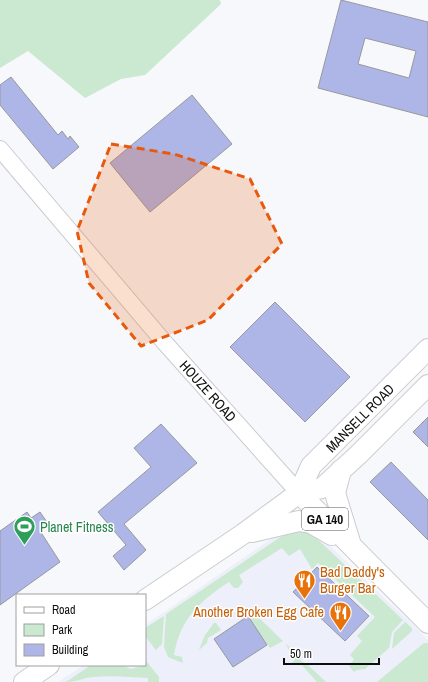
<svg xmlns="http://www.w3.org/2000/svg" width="428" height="682" viewBox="0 0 428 682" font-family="'Archivo Narrow',sans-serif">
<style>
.built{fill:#edeffa}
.green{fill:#cbe8d0}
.building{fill:#adb6e6;stroke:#98999c;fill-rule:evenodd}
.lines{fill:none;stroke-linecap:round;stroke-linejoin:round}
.tertiary-casing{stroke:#cbcccf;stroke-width:18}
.primary-casing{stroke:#cbcccf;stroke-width:22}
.tertiary{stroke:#fff;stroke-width:16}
.primary{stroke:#fff;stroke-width:20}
.marked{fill:#e8590c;fill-opacity:0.2;stroke:#e8590c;stroke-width:3;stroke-dasharray:8 5;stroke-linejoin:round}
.labels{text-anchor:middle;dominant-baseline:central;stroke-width:3;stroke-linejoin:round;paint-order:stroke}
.shield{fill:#fff;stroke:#565657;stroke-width:1}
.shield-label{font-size:13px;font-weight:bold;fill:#0e0e0f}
.street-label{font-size:14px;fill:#0e0e0f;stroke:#fff}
.leisure-label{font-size:14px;fill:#27864d;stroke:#fff;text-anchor:start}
.food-label{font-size:14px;fill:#c56008;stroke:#fff;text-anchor:start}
</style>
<rect width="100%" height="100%" fill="#f7f8fb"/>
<polygon class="built" points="280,533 316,533 410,622 428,640 428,682 58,682 84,665 145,665 145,625"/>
<g class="green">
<polygon points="0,0 220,0 221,4 145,75 121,79 85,98 28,51 0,68"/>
<path d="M 296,530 L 311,533 L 403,620 L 392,632 L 389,648 L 365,669 L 357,670 L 354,672 L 349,666 L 354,659 L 350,655 L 362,641 L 357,636 L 375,617 L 318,563 L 312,569 L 300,549 L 289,556 L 282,548 L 239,575 L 243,582 L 238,588 L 234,588 L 229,582 C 200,601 180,619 174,655 L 182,657 L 183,663 L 168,657 L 164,647 L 166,614 L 282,536 Z"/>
<polygon points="254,613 283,641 270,648 248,617"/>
<polygon points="164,616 162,644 156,650 145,636 145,628"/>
<polygon points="405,622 412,628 412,631 392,649 394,633"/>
<polygon points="214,623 216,623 221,630 208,638 207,643 199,650 205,635"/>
<polygon points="285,643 299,656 301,661 307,664 326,682 317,682 301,664 289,665 295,660"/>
<polygon points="424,643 428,643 428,682 377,682"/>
<path d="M 147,662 L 159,677 L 159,682 L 148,682 L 148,678 C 130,677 111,675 93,677 C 83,678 76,682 66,682 L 91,665 L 122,665 L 131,669 L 145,665 Z"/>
</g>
<g class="building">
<path d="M 341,0 L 428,22 L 428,117 L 318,88 ZM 365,38 L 416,51 L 409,78 L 358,64 Z"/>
<polygon points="11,77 58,135 62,131 68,139 70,136 79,147 53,169 0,105 0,85"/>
<polygon points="192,95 232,144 150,212 110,163"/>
<polygon points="275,302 350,377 305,422 230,347"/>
<polygon points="428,417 428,447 413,432"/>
<polygon points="161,424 197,463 124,524 146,550 124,570 113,556 126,545 98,512 151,467 134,448"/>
<polygon points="391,462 428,500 428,540 370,482"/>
<polygon points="27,512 31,518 40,512 49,525 40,531 60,562 0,605 0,531"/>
<polygon points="317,567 369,616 345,641 293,592"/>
<polygon points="248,616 267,645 233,667 214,639"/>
</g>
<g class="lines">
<defs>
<polyline id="tertiary" points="0,149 165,343 299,493"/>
<g id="primary">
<polyline points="341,470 335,493 350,542"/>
<polyline points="299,493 311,466 428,349"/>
<polyline points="299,493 428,623"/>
<polyline points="252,532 299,521 311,523 332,535"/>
<polyline points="145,600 243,534 299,493 322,488 358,455 428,385"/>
<polyline points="24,682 49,665"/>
</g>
</defs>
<use href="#tertiary" class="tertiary-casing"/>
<use href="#primary" class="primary-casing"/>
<use href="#tertiary" class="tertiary"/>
<use href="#primary" class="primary"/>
</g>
<path class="marked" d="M 111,144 L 174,154 L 250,179 L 282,244 L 208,320 L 141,346 L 89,283 L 77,231 Z"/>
<defs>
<symbol id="stadium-pin" viewBox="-11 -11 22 30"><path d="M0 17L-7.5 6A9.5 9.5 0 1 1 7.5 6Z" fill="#2e9e5b" stroke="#fff"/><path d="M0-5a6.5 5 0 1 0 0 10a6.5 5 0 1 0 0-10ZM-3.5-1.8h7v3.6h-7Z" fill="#fff"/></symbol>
<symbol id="restaurant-pin" viewBox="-11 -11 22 30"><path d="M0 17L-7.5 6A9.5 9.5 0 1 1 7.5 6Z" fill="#e8710a" stroke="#fff"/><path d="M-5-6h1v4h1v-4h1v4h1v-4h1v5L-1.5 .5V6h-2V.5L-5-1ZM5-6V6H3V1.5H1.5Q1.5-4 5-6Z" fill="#fff"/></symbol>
</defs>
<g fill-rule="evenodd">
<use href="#stadium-pin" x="12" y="514" width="25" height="34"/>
<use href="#restaurant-pin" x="292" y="568" width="25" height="34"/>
<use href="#restaurant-pin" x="328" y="600" width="25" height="34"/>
</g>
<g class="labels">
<rect class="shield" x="302" y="508" width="46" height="22" rx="3"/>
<g class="shield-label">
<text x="325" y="519">GA 140</text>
</g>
<g class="street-label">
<text transform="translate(208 391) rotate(48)">HOUZE ROAD</text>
<text transform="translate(360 418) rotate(-45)">MANSELL ROAD</text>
</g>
<g class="leisure-label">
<text x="40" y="527">Planet Fitness</text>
</g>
<g class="food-label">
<text x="320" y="572">Bad Daddy's<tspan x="320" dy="16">Burger Bar</tspan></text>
<text x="324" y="612" text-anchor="end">Another Broken Egg Cafe</text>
</g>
</g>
<rect x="16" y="594" width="130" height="72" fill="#ffffff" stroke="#9f9f9f"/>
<rect x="24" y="607" width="20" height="6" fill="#ffffff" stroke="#9f9f9f"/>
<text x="52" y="614" font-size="12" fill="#0e0e0f">Road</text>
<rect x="24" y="624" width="20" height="12" fill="#cbe8d0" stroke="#9f9f9f"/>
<text x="52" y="634" font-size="12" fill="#0e0e0f">Park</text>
<rect x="24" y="644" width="20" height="12" fill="#adb6e6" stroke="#9f9f9f"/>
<text x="52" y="654" font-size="12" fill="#0e0e0f">Building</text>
<path d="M284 658v6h95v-6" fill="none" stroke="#0e0e0f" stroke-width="2"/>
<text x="290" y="658" font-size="12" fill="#0e0e0f" stroke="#ffffff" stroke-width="3" paint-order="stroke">50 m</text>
</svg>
